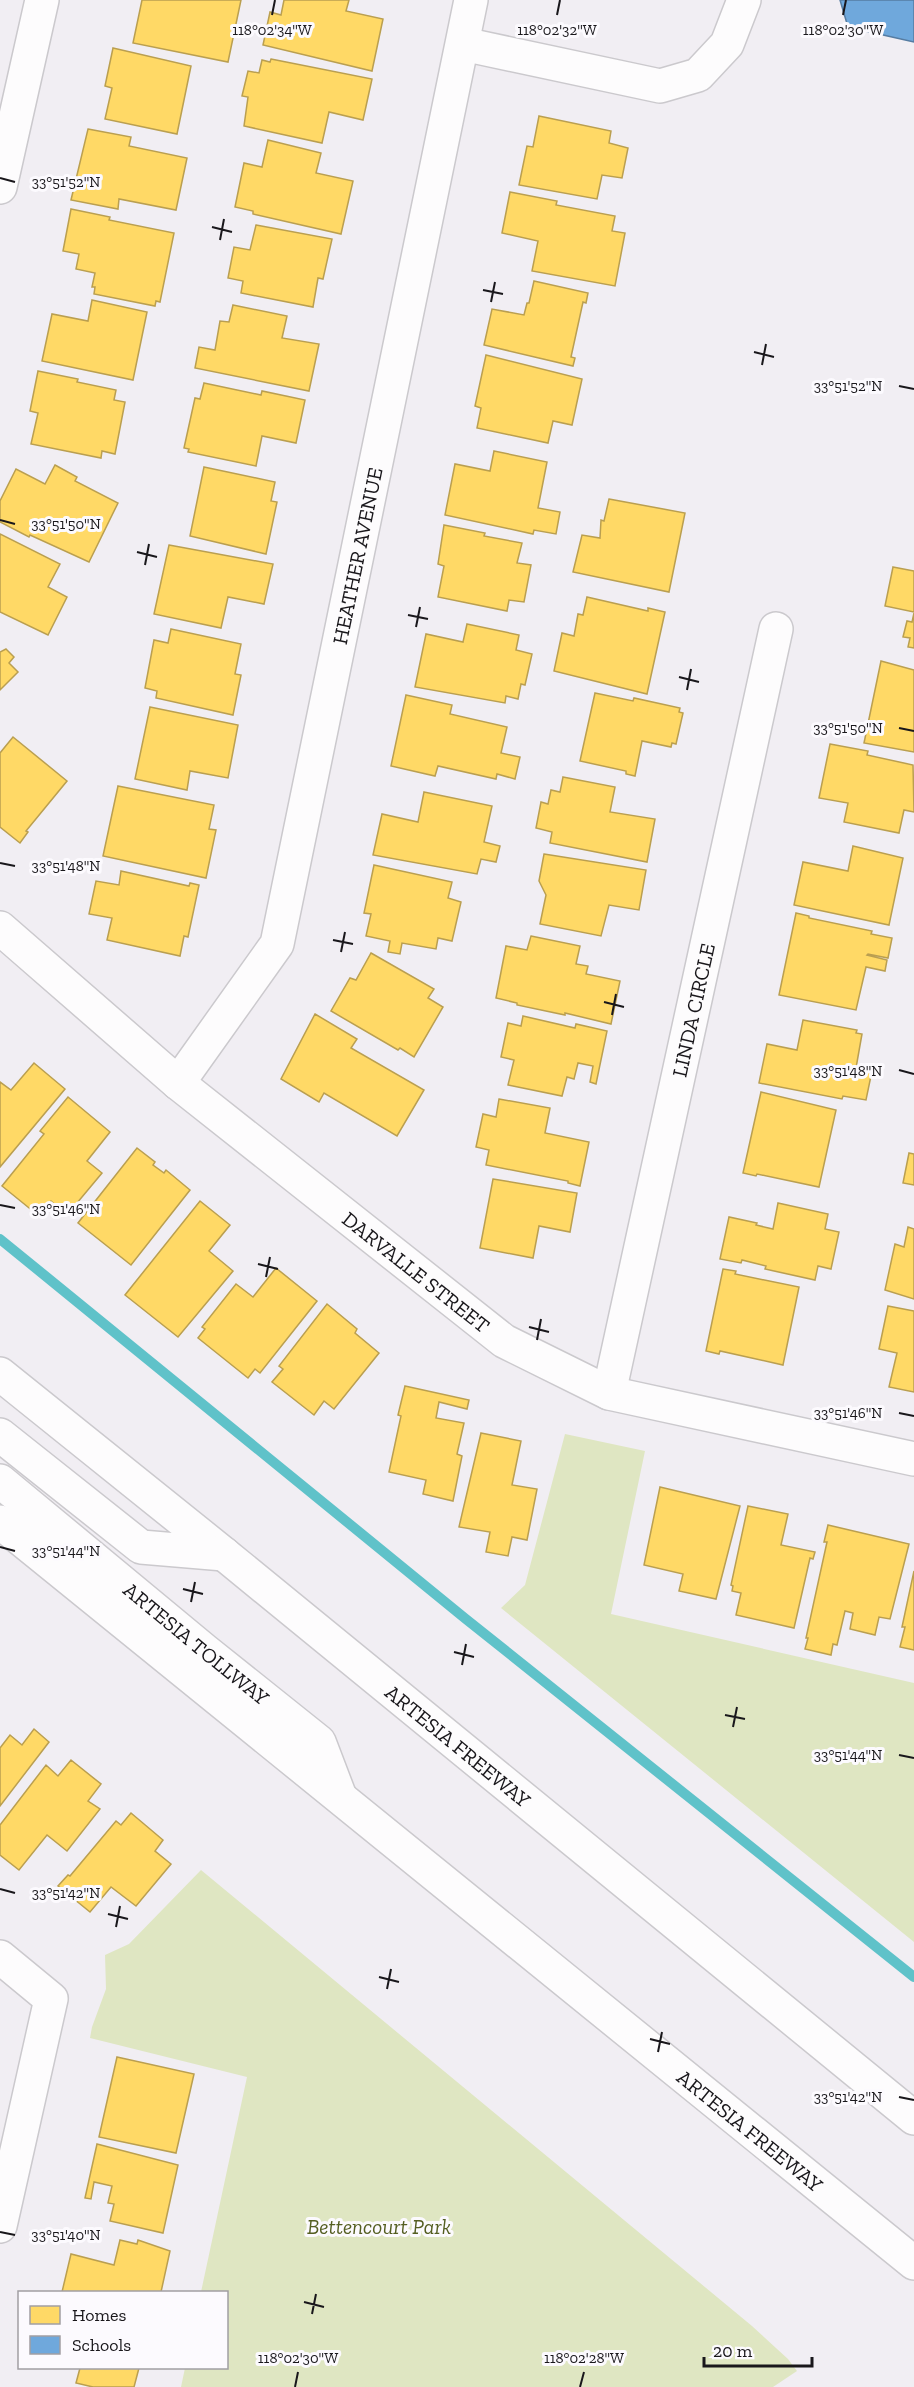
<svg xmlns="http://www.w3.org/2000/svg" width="914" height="2387" viewBox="0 0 914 2387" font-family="'Zilla Slab',serif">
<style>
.green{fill:#dfe6c2}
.homes{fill:#ffd966;stroke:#ba9f50;stroke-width:1.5}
.schools{fill:#6fa8dc;stroke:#557ca2;stroke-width:1.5}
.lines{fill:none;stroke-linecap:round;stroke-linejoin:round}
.stream{stroke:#5fc2c9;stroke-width:10}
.minor-casing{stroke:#cbc9cd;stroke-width:36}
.highway-casing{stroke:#cbc9cd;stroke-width:36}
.minor{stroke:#fdfcfd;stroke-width:33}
.highway{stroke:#fdfcfd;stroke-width:33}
.ticks{fill:none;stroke:#19171b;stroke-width:2}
.labels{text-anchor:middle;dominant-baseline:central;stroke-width:6;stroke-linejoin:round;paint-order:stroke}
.street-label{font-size:21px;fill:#19171b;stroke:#fcfafe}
.park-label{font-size:21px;font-style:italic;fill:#545e21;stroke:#fcfafe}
.ticks-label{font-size:15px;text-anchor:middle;fill:#19171b;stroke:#fcfafe;stroke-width:6;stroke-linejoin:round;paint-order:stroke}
</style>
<rect width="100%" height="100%" fill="#f1eef3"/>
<g class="green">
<polygon points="565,1434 645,1451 611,1614 914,1683 914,1942 501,1608 525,1585"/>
<polygon points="201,1870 752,2326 788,2359 797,2371 773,2387 181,2387 185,2368 226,2368 226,2292 201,2292 247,2077 90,2038 92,2027 106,1989 105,1955 129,1944"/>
</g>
<g class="homes">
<polygon points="142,0 241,0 228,62 133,43"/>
<polygon points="284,0 349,0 346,11 383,19 372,71 263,45 270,12 281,15"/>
<polygon points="113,48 191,66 177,134 105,119 112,88 105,86"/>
<polygon points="271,59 372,79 363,120 329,112 322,143 244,126 248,97 242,96 248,71 259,73 262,60 270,62"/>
<polygon points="539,116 611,131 609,143 628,148 622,178 602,175 597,199 519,185 527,146 533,147"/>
<polygon points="88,129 131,137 129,146 187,158 176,210 119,199 118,209 71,200"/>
<polygon points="268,140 321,153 316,173 353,181 341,234 253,214 253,211 235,207 244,163 262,167"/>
<polygon points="510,192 557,201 556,205 615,216 612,231 625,233 615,286 532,271 538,241 502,233"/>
<polygon points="71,209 110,217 109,220 174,233 160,302 156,301 155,306 94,294 95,287 92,287 95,273 76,269 79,254 63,251"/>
<polygon points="256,225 332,239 323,279 318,278 313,307 241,293 243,281 228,278 234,247 250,250"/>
<polygon points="534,281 588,293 586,303 583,302 571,357 575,358 573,366 484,345 492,309 524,315 527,303 529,303"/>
<polygon points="92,300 147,312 133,380 42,361 52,314 88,321"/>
<polygon points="233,305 287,316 282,338 319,344 309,391 195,368 199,347 215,350 220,321 229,322"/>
<polygon points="486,355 582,379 572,425 553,421 548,443 477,428 481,408 475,406"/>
<polygon points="38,371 78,379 77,382 116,390 114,400 125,402 115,454 102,451 101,458 31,444 38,413 30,411"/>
<polygon points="204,383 261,395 262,391 305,400 296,443 262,436 256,466 188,452 189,449 184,448 195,398 200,399"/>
<polygon points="494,451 547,462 538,508 560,512 556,534 534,530 533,534 445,515 455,464 490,471"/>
<polygon points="55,465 77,477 75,481 118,503 89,562 30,535 29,537 0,522 0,501 16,469 45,484"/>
<polygon points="204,467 275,482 271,501 277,502 266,554 190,536"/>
<polygon points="609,499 685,513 669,592 573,572 582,535 600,538 601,520 604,521"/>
<polygon points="444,525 485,533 484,536 522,543 517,563 531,565 524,602 509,600 507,611 438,597 444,566 438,564"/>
<polygon points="0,534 60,564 48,587 67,597 48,635 0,612"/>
<polygon points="169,545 273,564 264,604 228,597 221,628 154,614"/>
<polygon points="893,567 914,571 914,612 885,606"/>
<polygon points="587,597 648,611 648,608 665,612 647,694 554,671 562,633 574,636 578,614 583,615"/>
<polygon points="914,613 914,648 908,647 910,638 903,637 907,621 912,622"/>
<polygon points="467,624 519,635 516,650 532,654 525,685 521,684 518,699 506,696 505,703 415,687 426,634 463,642"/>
<polygon points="171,629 241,644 235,674 241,675 233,715 156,698 157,691 145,688 154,640 168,643"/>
<polygon points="6,649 14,657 9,663 18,672 0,690 0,652"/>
<polygon points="881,661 914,670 914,752 864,743"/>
<polygon points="595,693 633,701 634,698 680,708 679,712 683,713 676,744 672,743 671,747 642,741 635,776 626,774 626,771 580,761"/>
<polygon points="406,695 452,705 450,714 507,727 501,753 520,757 515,779 497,774 496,779 438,766 435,776 391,766"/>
<polygon points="150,707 238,725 228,778 190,771 187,790 135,779"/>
<polygon points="13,737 67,781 26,831 28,832 20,843 0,827 0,753"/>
<polygon points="830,744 868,751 867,755 913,765 914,812 904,810 899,833 844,822 848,803 819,798"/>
<polygon points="563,777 615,787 610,812 655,819 647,862 550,843 552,832 536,828 541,802 548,804 551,790 560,792"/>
<polygon points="118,786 214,805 209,829 216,830 206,878 103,856"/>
<polygon points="424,792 492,806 484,842 500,846 496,862 481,859 477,874 373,855 382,814 418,822"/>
<polygon points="853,846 903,858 889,925 794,905 803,862 848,871"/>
<polygon points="544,854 646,870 639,910 609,905 601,936 540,924 546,895 539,881"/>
<polygon points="374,865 452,882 448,898 461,902 452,941 438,938 436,949 402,943 400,954 388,952 390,941 366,936 371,914 364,913"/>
<polygon points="121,871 189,886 190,883 199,885 188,937 184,936 180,956 107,940 112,918 89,914 96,881 119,885"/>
<polygon points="796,913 809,916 809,918 872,931 871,934 892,938 888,958 868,954 867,955 887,960 885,971 866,967 856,1010 779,995"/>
<polygon points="531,936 580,946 576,964 588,966 586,974 620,981 611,1024 565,1013 565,1015 517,1005 517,1003 496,998 506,946 527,950"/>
<polygon points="371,953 434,989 428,998 443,1007 414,1057 400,1048 398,1050 331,1011 350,978 356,980"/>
<polygon points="315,1014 357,1039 351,1048 424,1090 397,1136 324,1093 319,1102 281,1079"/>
<polygon points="523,1016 575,1028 576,1024 607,1031 596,1084 590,1082 593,1066 578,1063 574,1079 567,1077 562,1096 508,1085 514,1060 501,1057 508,1023 521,1026"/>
<polygon points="803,1020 857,1030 856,1033 862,1034 856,1068 872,1071 866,1100 843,1096 842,1099 759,1083 767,1044 797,1050"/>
<polygon points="34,1063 65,1089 0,1167 0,1082 11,1090"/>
<polygon points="761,1092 836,1110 819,1187 757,1174 756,1176 743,1173"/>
<polygon points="68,1097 110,1132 87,1161 102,1173 67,1215 51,1201 39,1216 2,1186 44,1134 40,1131"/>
<polygon points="499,1099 550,1108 545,1133 589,1142 580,1186 568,1183 568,1181 486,1165 489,1150 476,1147 483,1114 496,1117"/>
<polygon points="137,1148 155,1162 153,1165 164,1173 166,1170 190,1190 131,1265 78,1223"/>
<polygon points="909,1153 914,1154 914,1185 903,1183"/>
<polygon points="493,1179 577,1193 570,1232 539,1226 533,1258 480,1248"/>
<polygon points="200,1201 230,1225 209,1251 233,1271 178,1337 125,1295"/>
<polygon points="778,1203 828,1214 825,1229 839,1232 831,1269 818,1266 815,1280 765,1269 766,1266 742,1260 741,1263 720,1259 729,1217 757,1223 756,1225 773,1229"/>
<polygon points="908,1227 914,1229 914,1299 885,1290 895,1244 904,1247"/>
<polygon points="276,1268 317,1301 260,1373 255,1369 248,1378 198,1338 205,1329 202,1327 236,1284 253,1297"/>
<polygon points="723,1269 736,1271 735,1274 799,1287 783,1365 720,1351 719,1354 706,1351"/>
<polygon points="327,1304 357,1329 355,1333 379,1353 334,1409 324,1401 314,1415 272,1382 283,1369 279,1366"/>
<polygon points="888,1306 914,1311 914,1392 889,1387 897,1353 879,1349"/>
<polygon points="405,1386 469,1400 467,1409 439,1402 436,1418 464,1423 457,1454 462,1456 453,1501 423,1494 426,1480 389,1472 401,1416 398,1415"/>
<polygon points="481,1433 521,1441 512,1485 537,1489 527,1540 512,1537 508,1556 486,1552 490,1532 459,1527"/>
<polygon points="660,1487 740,1506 716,1599 679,1591 683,1574 644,1565"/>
<polygon points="748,1506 788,1514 781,1545 815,1552 813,1559 810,1558 794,1628 736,1615 741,1593 732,1591 733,1586 731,1585"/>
<polygon points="828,1525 909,1544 890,1619 879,1617 875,1635 850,1629 853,1613 845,1611 837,1645 833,1644 831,1655 805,1649 808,1638 806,1638 827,1542 824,1542"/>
<polygon points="914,1571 914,1650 900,1647 905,1627 902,1627"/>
<polygon points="34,1729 49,1742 0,1806 0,1748 10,1735 22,1745"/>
<polygon points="71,1760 101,1784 88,1801 100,1809 67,1851 47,1835 19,1870 0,1855 0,1825 46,1765 58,1776"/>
<polygon points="131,1813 163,1840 155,1851 171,1864 136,1906 111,1887 90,1912 58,1886 68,1875 70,1876 116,1821 121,1825"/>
<polygon points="117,2057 194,2074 176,2153 99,2137"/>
<polygon points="97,2144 178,2165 163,2233 110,2221 114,2204 108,2203 112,2186 94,2182 91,2199 85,2198"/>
<polygon points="120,2240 137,2244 138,2240 170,2251 161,2292 62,2292 71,2254 114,2265"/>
<polygon points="80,2368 139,2368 134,2387 93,2387 76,2383"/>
</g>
<polygon class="schools" points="840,0 914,0 914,42 848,27"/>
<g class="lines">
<polyline class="stream" points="0,1239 466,1619 914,1977"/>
<defs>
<g id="minor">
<polyline points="463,44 660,86 698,75 727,44 744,0"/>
<polyline points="0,187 42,0"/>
<path id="s1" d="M 0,928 L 178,1083 L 504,1341 L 609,1393 L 914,1459"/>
<path id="s2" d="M 178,1083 L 277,944 L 471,0"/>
<path id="s3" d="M 609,1393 L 776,629"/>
<polyline points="0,1957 51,1999 0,2226"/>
</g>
<g id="highway">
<path id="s4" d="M 0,1374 L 224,1554 L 914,2118"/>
<polyline points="0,1435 141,1547 224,1554"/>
<path id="s5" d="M 0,1481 L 204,1650 L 319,1742 L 340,1797"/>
<path id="s6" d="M 0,1522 L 914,2263"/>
</g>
</defs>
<use href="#minor" class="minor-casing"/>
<use href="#highway" class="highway-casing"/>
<use href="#minor" class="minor"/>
<use href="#highway" class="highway"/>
</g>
<path class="ticks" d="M 272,15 L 275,0M 557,15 L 560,0M 843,15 L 846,0M 0,178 L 15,182M 212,227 L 232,232M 220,240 L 224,219M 483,290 L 503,294M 491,302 L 495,282M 754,352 L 774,357M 762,365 L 766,344M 899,386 L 914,389M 0,520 L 15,524M 137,552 L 157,557M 145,565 L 149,544M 408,615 L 428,619M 416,627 L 420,607M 679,677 L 699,682M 687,690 L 691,669M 899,728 L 914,731M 0,863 L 15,866M 333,940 L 353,944M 341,952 L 345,932M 604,1002 L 624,1007M 612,1015 L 616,994M 899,1070 L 914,1074M 0,1205 L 15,1208M 258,1264 L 278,1269M 266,1277 L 270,1257M 529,1327 L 549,1332M 537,1340 L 541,1319M 899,1413 L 914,1416M 0,1547 L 15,1551M 183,1589 L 203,1594M 191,1602 L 195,1582M 454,1652 L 474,1657M 462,1665 L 466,1644M 725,1715 L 745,1719M 733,1727 L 737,1707M 899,1755 L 914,1758M 0,1889 L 15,1893M 108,1914 L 128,1919M 116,1927 L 120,1906M 379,1977 L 399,1982M 387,1989 L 391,1969M 650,2039 L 670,2044M 658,2052 L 662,2032M 899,2097 L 914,2100M 0,2232 L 15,2235M 304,2302 L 324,2307M 312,2314 L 316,2294M 295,2387 L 298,2372M 580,2387 L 584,2372"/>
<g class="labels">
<g class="street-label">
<text stroke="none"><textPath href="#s2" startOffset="567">HEATHER AVENUE</textPath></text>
<text stroke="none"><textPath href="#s3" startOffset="392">LINDA CIRCLE</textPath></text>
<text stroke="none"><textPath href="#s1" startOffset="540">DARVALLE STREET</textPath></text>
<text stroke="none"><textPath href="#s5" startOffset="255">ARTESIA TOLLWAY</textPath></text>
<text stroke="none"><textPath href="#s4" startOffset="590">ARTESIA FREEWAY</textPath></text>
<text stroke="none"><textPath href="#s6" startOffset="966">ARTESIA FREEWAY</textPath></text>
</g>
<g class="park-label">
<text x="379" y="2226">Bettencourt Park</text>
</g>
</g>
<g class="ticks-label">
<text x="272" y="35">118°02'34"W</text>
<text x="557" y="35">118°02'32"W</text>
<text x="843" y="35">118°02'30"W</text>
<text x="66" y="187">33°51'52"N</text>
<text x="848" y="391">33°51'52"N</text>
<text x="66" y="529">33°51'50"N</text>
<text x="848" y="733">33°51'50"N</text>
<text x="66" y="871">33°51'48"N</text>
<text x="848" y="1076">33°51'48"N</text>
<text x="66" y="1214">33°51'46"N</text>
<text x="848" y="1418">33°51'46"N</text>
<text x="66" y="1556">33°51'44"N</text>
<text x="848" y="1760">33°51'44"N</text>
<text x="66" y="1898">33°51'42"N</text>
<text x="848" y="2102">33°51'42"N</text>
<text x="66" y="2240">33°51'40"N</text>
<text x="298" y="2363">118°02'30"W</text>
<text x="584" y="2363">118°02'28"W</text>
</g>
<rect x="18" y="2291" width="210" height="78" fill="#fcfafe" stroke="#a19fa3" stroke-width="1.5"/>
<rect x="30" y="2306" width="30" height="18" fill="#ffd966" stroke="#a19fa3" stroke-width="1.5"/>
<text x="72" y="2321" font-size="18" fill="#19171b">Homes</text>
<rect x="30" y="2336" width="30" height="18" fill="#6fa8dc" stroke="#a19fa3" stroke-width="1.5"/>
<text x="72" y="2351" font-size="18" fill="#19171b">Schools</text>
<path d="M704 2357v9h108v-9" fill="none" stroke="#19171b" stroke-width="3"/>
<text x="713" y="2357" font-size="18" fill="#19171b" stroke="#fcfafe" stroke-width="4.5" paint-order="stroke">20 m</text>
</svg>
